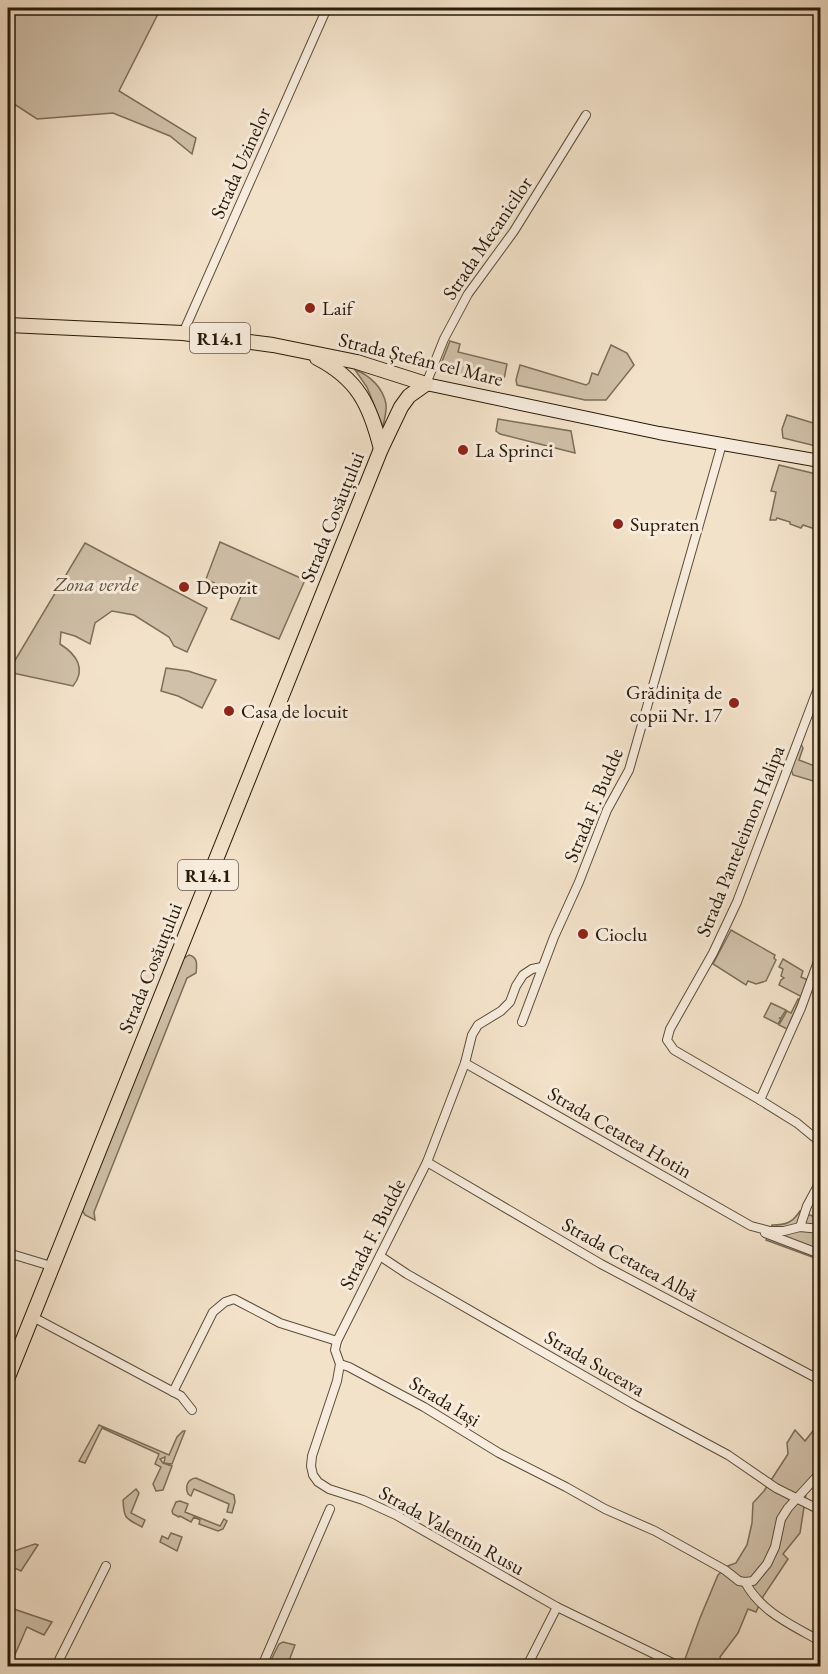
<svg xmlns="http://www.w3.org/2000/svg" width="828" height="1674" viewBox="0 0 828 1674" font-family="'EB Garamond',serif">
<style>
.green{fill:#d0c0a9;stroke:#7c6e59;stroke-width:1.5}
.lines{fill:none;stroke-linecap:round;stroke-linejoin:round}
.street-casing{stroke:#5b4d39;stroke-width:10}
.secondary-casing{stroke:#281b09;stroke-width:14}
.primary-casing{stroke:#281b09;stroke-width:16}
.street{stroke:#f7ecdd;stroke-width:8}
.secondary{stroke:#f7ecdd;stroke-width:12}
.primary{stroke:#f3e2ca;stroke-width:14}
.poi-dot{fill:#8f2418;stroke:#f7ecdd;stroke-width:2}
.labels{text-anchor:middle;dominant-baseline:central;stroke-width:6;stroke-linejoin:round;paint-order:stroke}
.shield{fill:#f7ecdd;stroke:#665a49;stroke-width:1.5}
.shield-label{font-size:18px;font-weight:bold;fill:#281b09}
.street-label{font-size:20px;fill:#281b09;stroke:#f7ecdd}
.poi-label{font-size:20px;fill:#281b09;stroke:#f7ecdd;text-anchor:start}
.park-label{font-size:20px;font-style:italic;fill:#5a4d39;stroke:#f7ecdd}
</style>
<rect width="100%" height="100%" fill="#f3e2ca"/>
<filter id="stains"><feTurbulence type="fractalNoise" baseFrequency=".00333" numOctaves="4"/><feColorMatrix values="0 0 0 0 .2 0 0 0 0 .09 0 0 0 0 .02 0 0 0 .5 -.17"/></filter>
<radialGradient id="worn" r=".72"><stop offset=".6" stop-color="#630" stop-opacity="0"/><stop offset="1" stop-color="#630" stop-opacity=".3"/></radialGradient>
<g class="green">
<polygon points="8,8 161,8 119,91 196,138 192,154 170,136 113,113 37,119 8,100"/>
<polygon points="450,341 460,344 458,352 507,364 503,384 441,371 441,364"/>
<polygon points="611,345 627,353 634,365 606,400 585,400 517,385 516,380 520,365 586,385 589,383 592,373 598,375"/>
<path d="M 355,370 C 370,375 383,388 386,404 C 387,411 384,420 383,427 L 367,387 Z"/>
<polygon points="787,415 820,425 820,447 783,438 782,429"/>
<polygon points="498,419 571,431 575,453 500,434 496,431"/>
<polygon points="779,465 812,473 820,477 820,534 815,533 815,529 803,525 801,528 790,524 790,522 777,518 776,520 770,520 776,492 771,491"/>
<polygon points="220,542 305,580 279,639 231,619 241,596 206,579"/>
<path d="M 85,543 L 207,608 L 187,652 L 174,646 L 169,637 L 134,615 L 112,611 L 95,623 L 90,644 L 75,636 L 61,632 L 60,644 C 76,654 87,669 73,686 L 8,672 Z"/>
<polygon points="166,668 188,671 216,680 202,708 178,696 161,691"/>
<polygon points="801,744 803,748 799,760 820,768 820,783 793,775 791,769"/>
<polygon points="731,930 775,955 774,958 776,960 766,981 756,984 748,981 746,985 713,964"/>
<path d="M 189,955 C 198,957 197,965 196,973 L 187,978 L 94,1212 L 95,1220 L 85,1215 L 82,1210 L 183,959 Z"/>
<polygon points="783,959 803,971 801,977 808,980 802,997 779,985 781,980 784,978 781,976 783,969 779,967"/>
<polygon points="798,999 800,999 787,1029 779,1025 787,1011 791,1013"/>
<polygon points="771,1003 786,1010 781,1018 779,1018 781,1019 778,1024 764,1017"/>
<path d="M 800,1211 L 820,1219 L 820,1260 L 766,1240 L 772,1225 C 786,1225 792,1223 800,1211 Z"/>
<polygon points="820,1422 820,1480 806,1494 800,1533 783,1554 788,1559 764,1595 756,1612 748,1609 738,1633 720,1657 722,1666 687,1666 685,1659 700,1618 718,1575 728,1566 736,1563 747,1545 752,1523 753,1503 764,1491 788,1454 787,1443 795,1430 805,1441"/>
<polygon points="99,1425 169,1455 177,1437 183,1431 185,1431 172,1464 164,1463 165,1457 160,1459 163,1463 172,1466 163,1490 156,1491 153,1484 161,1467 155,1464 159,1454 102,1428 85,1463 79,1461"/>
<path d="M 196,1478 L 234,1495 L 235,1502 L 232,1513 L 227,1512 L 229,1504 L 194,1489 L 191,1496 L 188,1494 C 185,1487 187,1479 196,1478 Z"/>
<path d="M 136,1489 L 139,1493 L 131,1513 L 145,1520 L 142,1527 C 125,1518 124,1519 123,1500 Z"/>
<polygon points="180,1501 188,1504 185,1512 220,1526 224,1519 227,1521 223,1529 218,1531 199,1524 200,1520 194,1517 191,1522 180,1516 179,1517 173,1514 172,1511 176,1502"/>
<polygon points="171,1533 182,1537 177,1551 160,1542 162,1536 168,1539"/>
<polygon points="35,1544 38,1545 21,1571 8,1565 8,1553"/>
<polygon points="8,1607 52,1622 44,1635 27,1627 10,1666 8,1666"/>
<polygon points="283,1642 295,1645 287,1666 268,1666 279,1644"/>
</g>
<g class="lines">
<defs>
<g id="street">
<polyline points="183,333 327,8"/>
<polyline points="426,384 444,339 468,294 514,231 586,115"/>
<polyline points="820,683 737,902 713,953 670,1029 667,1040 674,1050 760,1100 797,1123 820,1142"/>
<polyline points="522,1022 554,937 579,882 607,810 629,770 722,444"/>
<polyline points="465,1063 751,1226 770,1231 784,1231 800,1227 820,1229"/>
<polyline points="760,1100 801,1008 820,956"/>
<polyline points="427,1162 601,1264 820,1380"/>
<polyline points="800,1227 807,1206 820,1182"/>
<polyline points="765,1233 820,1254"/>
<polyline points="8,1253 51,1266"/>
<polyline points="380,1256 407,1274 633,1404 728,1455 776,1488 820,1510"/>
<polyline points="31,1316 181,1396 192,1410"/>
<polyline points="337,1341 427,1162 465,1063 472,1035 478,1025 501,1011 510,1002 516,986 523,975 532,969 542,967"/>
<polyline points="340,1364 337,1381 312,1456 311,1466 313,1475 318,1482 329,1489 363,1500 396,1515 557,1607 679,1666"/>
<polyline points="173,1392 213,1312 225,1302 234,1299 280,1323 337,1341 335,1350 340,1364 349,1367 424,1407 499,1453 566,1487 605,1509 655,1531 725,1570 739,1581 745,1582 753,1581 767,1564 775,1547 781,1519 788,1508 820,1473"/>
<path d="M 745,1582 C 761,1612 792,1625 820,1641"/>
<polyline points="56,1666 106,1566"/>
<polyline points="262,1666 330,1509"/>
<polyline points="527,1666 557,1607"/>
</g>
<polyline id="secondary" points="426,384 659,433 820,461"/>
<g id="primary">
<polyline points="8,325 183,333 273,345 357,362 426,384"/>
<path d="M 317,358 C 358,379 370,405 381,449"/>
<polyline points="8,1377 381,449 401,407 409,396 426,384"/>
</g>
</defs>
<use href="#street" class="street-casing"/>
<use href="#secondary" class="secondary-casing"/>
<use href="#primary" class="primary-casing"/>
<use href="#street" class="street"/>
<use href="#secondary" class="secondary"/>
<use href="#primary" class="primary"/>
</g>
<g class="poi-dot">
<circle cx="310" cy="308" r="6"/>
<circle cx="463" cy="450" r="6"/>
<circle cx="618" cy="524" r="6"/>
<circle cx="184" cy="587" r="6"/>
<circle cx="734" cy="703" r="6"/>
<circle cx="229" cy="711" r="6"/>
<circle cx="583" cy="934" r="6"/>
</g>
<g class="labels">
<g class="shield">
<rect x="190" y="323" width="60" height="30" rx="4.5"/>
<rect x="178" y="860" width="60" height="30" rx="4.5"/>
</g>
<g class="shield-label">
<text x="220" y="338">R14.1</text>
<text x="208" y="875">R14.1</text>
</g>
<g class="street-label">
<text transform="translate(240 163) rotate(-66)">Strada Uzinelor</text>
<text transform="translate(487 238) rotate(-56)">Strada Mecanicilor</text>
<text transform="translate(421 359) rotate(14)">Strada Ștefan cel Mare</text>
<text transform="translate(332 517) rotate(-68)">Strada Cosăuțului</text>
<text transform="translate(593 805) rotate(-67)">Strada F. Budde</text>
<text transform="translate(740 841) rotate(-68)">Strada Panteleimon Halipa</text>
<text transform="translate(150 968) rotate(-68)">Strada Cosăuțului</text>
<text transform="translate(620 1132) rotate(30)">Strada Cetatea Hotin</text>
<text transform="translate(372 1234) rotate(-63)">Strada F. Budde</text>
<text transform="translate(630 1259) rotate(29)">Strada Cetatea Albă</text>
<text transform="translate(595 1363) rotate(30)">Strada Suceava</text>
<text transform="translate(445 1401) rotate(31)">Strada Iași</text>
<text transform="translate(452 1530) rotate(29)">Strada Valentin Rusu</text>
</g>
<g class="poi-label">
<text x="322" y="308">Laif</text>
<text x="475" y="450">La Sprinci</text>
<text x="630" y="524">Supraten</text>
<text x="196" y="587">Depozit</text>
<text x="722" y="692" text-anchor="end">Grădinița de<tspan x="722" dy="23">copii Nr. 17</tspan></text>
<text x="241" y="711">Casa de locuit</text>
<text x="595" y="934">Cioclu</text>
</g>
<g class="park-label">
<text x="96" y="584">Zona verde</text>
</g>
</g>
<rect width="828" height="1674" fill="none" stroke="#f3e2ca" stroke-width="30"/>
<rect x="9" y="9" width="810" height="1656" fill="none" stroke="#281b09" stroke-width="3"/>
<rect x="15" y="15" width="798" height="1644" fill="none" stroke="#281b09" stroke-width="1.5"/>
<rect width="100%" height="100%" filter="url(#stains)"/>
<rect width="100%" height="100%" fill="url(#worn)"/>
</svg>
